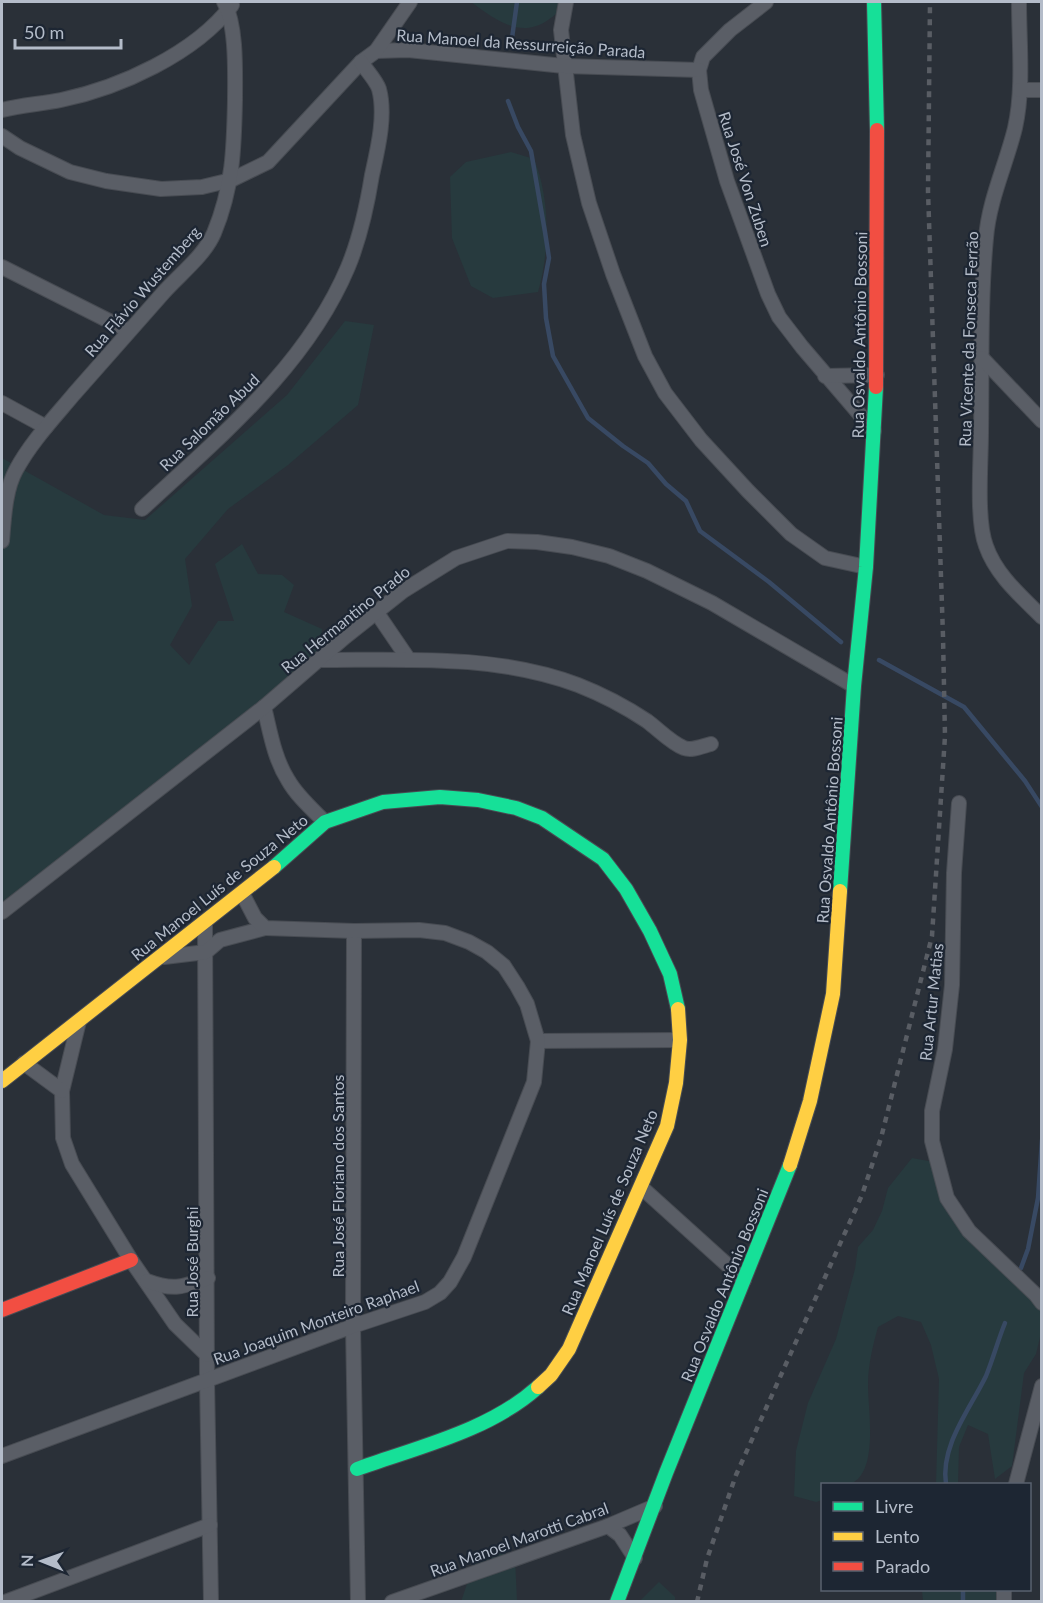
<svg xmlns="http://www.w3.org/2000/svg" width="1043" height="1603" viewBox="0 0 1043 1603" font-family="Lato,sans-serif">
<style>
.green{fill:#273a3e}
.lines{fill:none;stroke-linecap:round;stroke-linejoin:round}
.stream{stroke:#384963;stroke-width:4.5}
.street-casing{stroke:#484c53;stroke-width:16}
.fast-casing{stroke:#484c53;stroke-width:16}
.slow-casing{stroke:#484c53;stroke-width:16}
.jam-casing{stroke:#484c53;stroke-width:16}
.street{stroke:#5a5e66;stroke-width:14}
.fast{stroke:#16e098;stroke-width:14}
.slow{stroke:#ffcf43;stroke-width:14}
.jam{stroke:#f24e42;stroke-width:14}
.rail{stroke:#595d64;stroke-width:4.5;stroke-dasharray:6 6;stroke-linecap:butt}
.labels{text-anchor:middle;dominant-baseline:central;stroke-width:4.5;stroke-linejoin:round;paint-order:stroke}
.street-label{font-size:16px;fill:#b4bcc9;stroke:#1d2633}
</style>
<rect width="100%" height="100%" fill="#2a3038"/>
<g class="green">
<path d="M 471,2 L 568,2 C 532,42 510,31 471,2 Z"/>
<path d="M 511,152 L 534,159 C 550,199 550,250 538,292 L 493,298 L 471,286 L 452,238 L 450,177 L 466,162 Z"/>
<polygon points="345,321 374,325 358,405 288,465 228,509 185,559 192,606 170,645 189,665 218,621 234,621 215,564 242,544 258,574 282,575 294,585 284,612 322,629 320,660 2,912 2,458 104,515 145,520 287,395"/>
<path d="M 912,1158 L 934,1162 L 961,1222 L 1040,1300 L 1041,1333 L 1036,1354 L 1024,1373 L 1012,1466 L 995,1479 L 988,1434 L 968,1425 L 959,1447 L 958,1484 L 936,1484 L 939,1379 L 931,1345 L 921,1322 L 898,1316 L 878,1327 C 873,1345 868,1365 868,1385 C 868,1410 878,1467 854,1482 C 847,1487 832,1484 822,1484 L 822,1500 L 816,1502 L 794,1496 L 796,1451 L 808,1403 L 836,1339 L 855,1269 L 858,1247 L 873,1230 L 882,1211 L 888,1188 Z"/>
<polygon points="496,1549 515,1558 517,1601 461,1602 476,1557"/>
<polygon points="659,1582 675,1597 675,1601 640,1601"/>
<polygon points="922,1590 1003,1590 1002,1601 923,1601"/>
</g>
<g class="lines">
<g class="stream">
<polyline points="512,38 517,2"/>
<polyline points="508,101 518,127 531,151 545,232 549,258 544,284 546,318 553,356 588,418 623,446 648,463 666,484 686,501 700,531 769,582 841,642"/>
<polyline points="879,660 964,707 1025,781 1042,807"/>
<polyline points="1021,1268 1028,1249 1038,1198 1042,1140"/>
<path d="M 946,1484 C 940,1446 970,1409 986,1376 C 993,1359 998,1340 1005,1323"/>
<polyline points="963,1602 963,1590"/>
</g>
<defs>
<g id="street">
<polyline points="566,2 561,30 573,135 589,203 613,274 645,356 665,393 701,440 748,491 791,534 825,558 866,567"/>
<polyline points="766,2 730,30 703,57 699,70 701,90 727,181 768,294 779,317 802,347 874,431"/>
<path d="M 1019,2 C 1019,43 1024,88 1015,128 C 1006,165 989,200 986,238 C 980,302 982,369 981,433 C 981,463 976,520 986,546 C 996,575 1021,596 1042,617"/>
<polyline points="376,51 408,50 564,66 699,70"/>
<polyline points="1020,90 1042,90"/>
<path d="M 2,110 C 21,105 41,104 61,100 C 119,88 195,54 232,5"/>
<polyline points="2,136 20,148 70,172 106,181 161,189 202,187 231,180 268,162 361,62 376,51 410,2"/>
<polyline points="2,267 129,331"/>
<polyline points="982,358 1042,421"/>
<polyline points="825,376 877,375"/>
<polyline points="2,403 46,427"/>
<path d="M 142,509 C 219,437 306,367 348,267 C 360,238 367,206 372,175 C 378,148 386,115 379,89 C 376,80 366,70 361,62"/>
<path d="M 2,541 C 4,518 5,490 16,470 C 31,442 54,418 74,394 C 104,360 134,326 164,292 C 180,274 204,256 214,233 C 233,187 234,149 235,100 C 235,73 237,26 224,2"/>
<polyline points="377,613 409,660"/>
<path d="M 320,660 C 405,660 496,654 578,685 C 601,694 626,707 647,721 C 658,729 671,743 684,748 C 692,751 703,746 711,744"/>
<path d="M 264,707 C 270,731 274,758 288,780 C 297,796 312,809 325,822"/>
<polyline points="959,803 954,873 952,985 945,1049 932,1111 932,1141 947,1198 969,1231 1036,1295 1042,1303"/>
<polyline points="2,912 264,707 345,637 403,591 456,558 507,541 537,542 572,547 609,556 647,571 712,603 854,686"/>
<polyline points="205,923 207,1380 211,1602"/>
<polyline points="354,931 353,1326 358,1602"/>
<polyline points="164,957 206,952 220,940 265,928"/>
<polyline points="79,1021 62,1091 63,1138 72,1164 131,1260 175,1324 207,1355"/>
<polyline points="538,1041 680,1040"/>
<polyline points="24,1063 62,1091"/>
<polyline points="641,1187 744,1280"/>
<path d="M 147,1281 C 174,1291 182,1287 208,1278"/>
<polyline points="2,1456 353,1326 425,1302 440,1293 450,1282 464,1257 534,1082 538,1041 527,1004 517,986 504,966 487,952 469,942 445,933 419,930 354,931 265,928 255,918 242,893"/>
<polyline points="1016,1484 1042,1386"/>
<polyline points="608,1526 620,1535 635,1558"/>
<polyline points="5,1602 210,1525"/>
<polyline points="392,1602 608,1526 655,1506"/>
<polyline points="1004,1602 1004,1590"/>
</g>
<g id="fast">
<polyline points="874,2 877,130"/>
<polyline points="274,867 325,822 383,802 440,797 478,800 516,808 542,818 603,859 626,889 650,931 670,974 678,1009"/>
<polyline points="840,891 854,686 866,567 876,387"/>
<path d="M 357,1469 C 418,1447 489,1431 538,1387"/>
<polyline points="617,1602 666,1473 790,1165"/>
</g>
<g id="slow">
<polyline points="2,1081 274,867"/>
<polyline points="790,1165 810,1101 833,994 840,891"/>
<polyline points="538,1387 551,1375 569,1349 667,1126 676,1083 680,1040 678,1009"/>
</g>
<g id="jam">
<polyline points="876,387 877,130"/>
<polyline points="2,1310 131,1260"/>
</g>
</defs>
<use href="#street" class="street-casing"/>
<use href="#fast" class="fast-casing"/>
<use href="#slow" class="slow-casing"/>
<use href="#jam" class="jam-casing"/>
<use href="#street" class="street"/>
<use href="#fast" class="fast"/>
<use href="#slow" class="slow"/>
<use href="#jam" class="jam"/>
<polyline class="rail" points="697,1602 707,1559 736,1475 862,1195 881,1138 932,936 945,736 943,636 928,191 930,2"/>
</g>
<g class="labels">
<g class="street-label">
<text transform="translate(521 43) rotate(4)">Rua Manoel da Ressurreição Parada</text>
<text transform="translate(746 179) rotate(72)">Rua José Von Zuben</text>
<text transform="translate(142 291) rotate(-49)">Rua Flávio Wustemberg</text>
<text transform="translate(859 335) rotate(-89)">Rua Osvaldo Antônio Bossoni</text>
<text transform="translate(968 339) rotate(-88)">Rua Vicente da Fonseca Ferrão</text>
<text transform="translate(209 422) rotate(-44)">Rua Salomão Abud</text>
<text transform="translate(345 619) rotate(-39)">Rua Hermantino Prado</text>
<text transform="translate(829 820) rotate(-86)">Rua Osvaldo Antônio Bossoni</text>
<text transform="translate(219 887) rotate(-39)">Rua Manoel Luís de Souza Neto</text>
<text transform="translate(931 1002) rotate(-84)">Rua Artur Matias</text>
<text transform="translate(337 1176) rotate(-90)">Rua José Floriano dos Santos</text>
<text transform="translate(609 1212) rotate(-67)">Rua Manoel Luís de Souza Neto</text>
<text transform="translate(191 1262) rotate(-90)">Rua José Burghi</text>
<text transform="translate(724 1285) rotate(-68)">Rua Osvaldo Antônio Bossoni</text>
<text transform="translate(316 1322) rotate(-20)">Rua Joaquim Monteiro Raphael</text>
<text transform="translate(519 1539) rotate(-20)">Rua Manoel Marotti Cabral</text>
</g>
</g>
<rect width="1043" height="1603" fill="none" stroke="#b4bcc9" stroke-width="6"/>
<rect x="821" y="1483" width="210" height="108" fill="#1d2633" stroke="#59626f" stroke-width="1.5"/>
<rect x="833" y="1502" width="30" height="9" fill="#16e098" stroke="#59626f" stroke-width="1.5"/>
<text x="875" y="1513" font-size="18" fill="#b4bcc9">Livre</text>
<rect x="833" y="1532" width="30" height="9" fill="#ffcf43" stroke="#59626f" stroke-width="1.5"/>
<text x="875" y="1543" font-size="18" fill="#b4bcc9">Lento</text>
<rect x="833" y="1562" width="30" height="9" fill="#f24e42" stroke="#59626f" stroke-width="1.5"/>
<text x="875" y="1573" font-size="18" fill="#b4bcc9">Parado</text>
<g transform="translate(42 1561) rotate(271)" stroke="#1d2633" stroke-width="4.5" paint-order="stroke">
<path d="M0-4.5L10 22L0 15L-10 22Z" fill="#b4bcc9"/>
<text y="-9" font-size="16" font-weight="bold" text-anchor="middle" fill="#b4bcc9">N</text>
</g>
<path d="M15 39v9h106v-9" fill="none" stroke="#b4bcc9" stroke-width="3"/>
<text x="24" y="39" font-size="18" fill="#b4bcc9" stroke="#1d2633" stroke-width="4.5" paint-order="stroke">50 m</text>
</svg>
